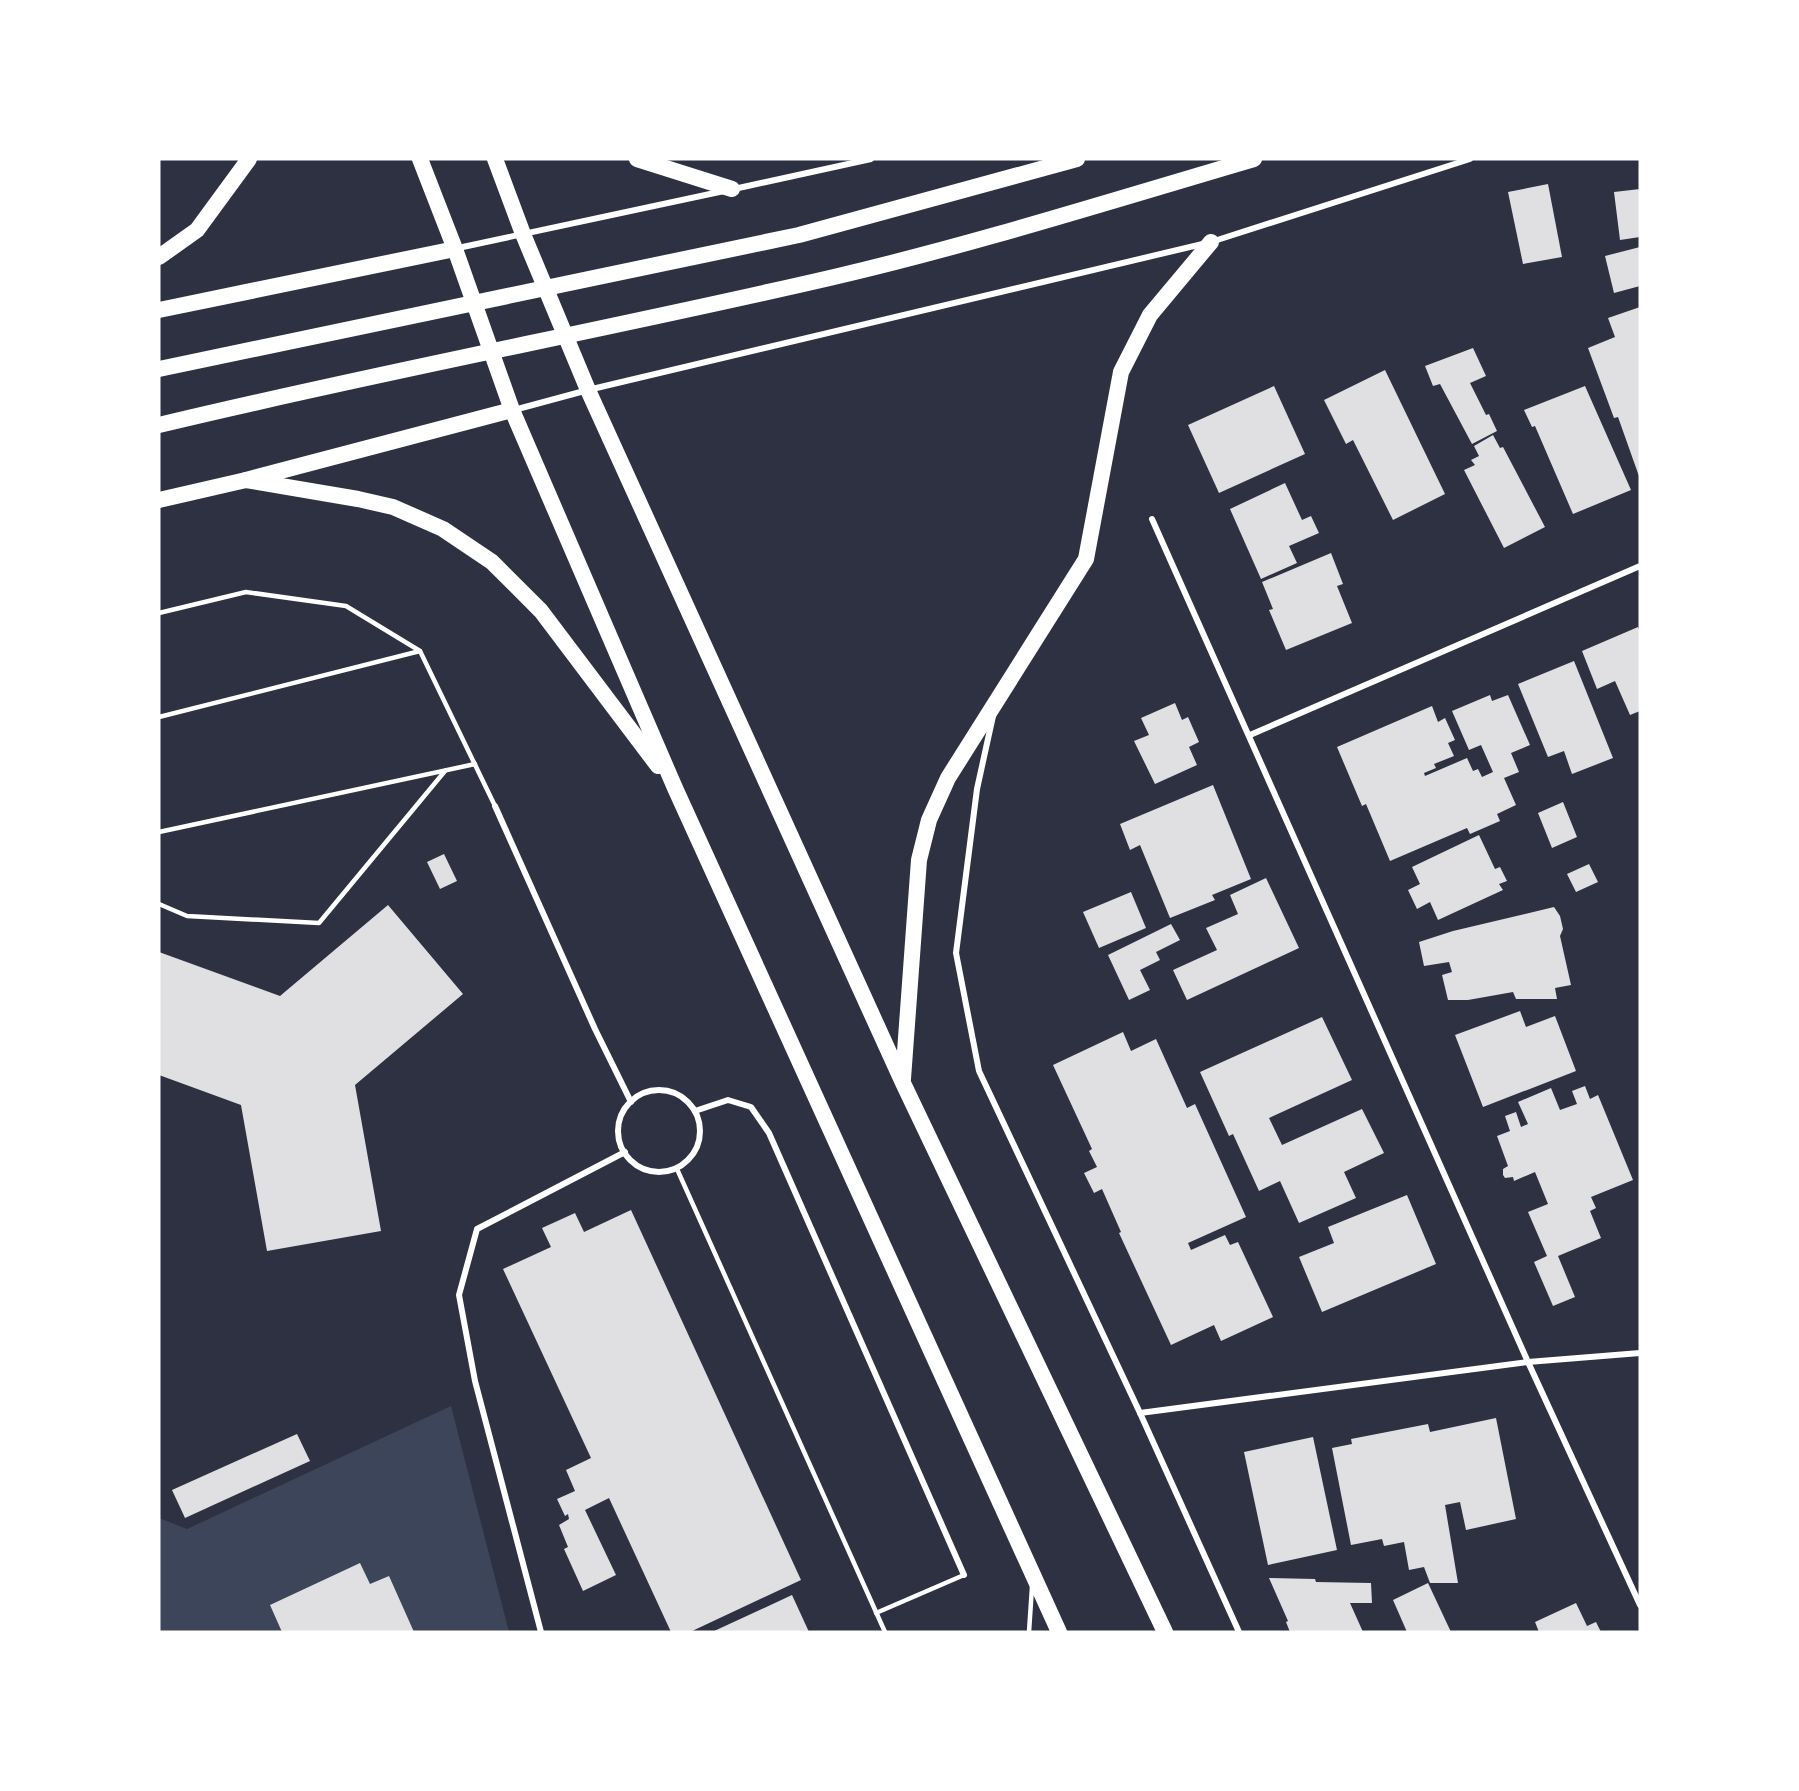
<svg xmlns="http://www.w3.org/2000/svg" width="1799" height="1791" viewBox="0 0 1799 1791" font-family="Ubuntu,sans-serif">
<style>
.green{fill:#3c4559}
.building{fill:#e0e0e3}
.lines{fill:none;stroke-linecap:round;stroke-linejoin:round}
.service{stroke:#fff;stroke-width:4.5}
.minor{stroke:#fff;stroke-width:6}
.trunk{stroke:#fff;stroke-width:16}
</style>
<rect width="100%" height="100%" fill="#2d3142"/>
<polygon class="green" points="451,1406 509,1632 159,1632 159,1518 187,1529"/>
<g class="building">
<polygon points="1548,184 1562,257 1523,264 1508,192"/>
<polygon points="1640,189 1640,237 1620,240 1614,192"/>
<polygon points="1640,247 1640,286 1614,293 1605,256"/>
<polygon points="1640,307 1640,479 1618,417 1614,418 1588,348 1615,337 1608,318"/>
<polygon points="1473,348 1486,376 1470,383 1486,415 1489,414 1497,431 1472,444 1440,384 1433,386 1425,366"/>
<polygon points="1385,370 1445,494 1393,520 1353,440 1346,444 1324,400"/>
<polygon points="1274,386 1305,454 1219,493 1188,425"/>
<polygon points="1585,386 1631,490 1573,514 1535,426 1532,427 1524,410"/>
<polygon points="1493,435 1500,448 1503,447 1545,527 1504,548 1464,470 1475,465 1471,460 1479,456 1474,446"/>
<polygon points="1285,483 1302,520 1311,516 1319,533 1289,546 1297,563 1261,579 1230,509"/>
<polygon points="1331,553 1343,584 1337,586 1352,623 1286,650 1269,610 1273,609 1262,582"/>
<polygon points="1638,627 1640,632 1640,711 1630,715 1615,681 1597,689 1582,651"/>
<polygon points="1574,661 1613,758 1572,774 1564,751 1548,757 1518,684"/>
<polygon points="1490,695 1492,701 1508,695 1530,745 1511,753 1519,772 1504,778 1516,805 1497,814 1500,821 1470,834 1467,828 1390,861 1366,804 1362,806 1337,747 1432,706 1438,722 1445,718 1455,740 1448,743 1454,756 1434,764 1436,768 1424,773 1425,776 1467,758 1473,771 1478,769 1482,777 1493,772 1481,745 1469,750 1452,711"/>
<polygon points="1175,703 1182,720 1188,717 1199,742 1189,747 1197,765 1155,784 1134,741 1149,735 1141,718"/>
<polygon points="1213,785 1251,879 1212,895 1215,900 1170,918 1140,845 1130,850 1120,824"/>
<polygon points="1563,802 1577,837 1552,848 1538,813"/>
<polygon points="1479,835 1495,869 1500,867 1507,881 1499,884 1503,890 1438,920 1430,902 1417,909 1408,890 1420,884 1412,867"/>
<polygon points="444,854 457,881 440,889 427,862"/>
<polygon points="1589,864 1598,882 1576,892 1567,874"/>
<polygon points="1266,878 1299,948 1187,1000 1173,970 1217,950 1206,928 1238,914 1230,895"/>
<polygon points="1131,892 1146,928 1099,948 1083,912"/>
<polygon points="388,905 463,994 355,1085 381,1231 267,1251 241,1105 159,1075 159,952 280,996"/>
<polygon points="1554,907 1560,916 1563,929 1560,936 1571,985 1555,988 1557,999 1516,999 1513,992 1468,1000 1448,1000 1442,975 1452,972 1449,962 1424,966 1419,942 1453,931"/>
<polygon points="1171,924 1180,940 1156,952 1160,960 1140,970 1150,990 1129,1000 1108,955"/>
<polygon points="1520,1011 1526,1027 1555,1016 1576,1071 1483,1107 1455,1035"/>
<polygon points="1322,1017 1352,1080 1269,1118 1282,1145 1362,1109 1384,1153 1344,1172 1356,1198 1299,1223 1280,1181 1259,1191 1233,1134 1229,1136 1200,1072"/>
<polygon points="1123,1032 1131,1051 1156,1039 1187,1108 1195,1104 1246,1217 1188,1243 1191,1250 1225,1235 1230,1245 1238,1242 1273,1317 1221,1341 1214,1325 1171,1345 1119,1233 1121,1232 1102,1189 1094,1193 1084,1173 1097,1167 1089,1151 1092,1149 1053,1065"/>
<polygon points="1585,1086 1590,1099 1598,1095 1633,1180 1591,1197 1596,1208 1590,1211 1601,1238 1558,1256 1575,1297 1553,1306 1534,1262 1547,1256 1528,1212 1548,1204 1535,1172 1514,1181 1513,1177 1505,1178 1503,1175 1503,1169 1508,1166 1497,1136 1510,1131 1505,1116 1516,1112 1521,1127 1528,1124 1518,1102 1551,1088 1560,1110 1577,1104 1572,1091"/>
<polygon points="1407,1195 1436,1264 1322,1312 1299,1257 1334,1243 1328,1227"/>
<polygon points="631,1210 801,1580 690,1632 671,1632 609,1498 585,1510 616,1575 583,1591 564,1549 568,1547 559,1525 569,1519 568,1514 565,1516 557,1499 575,1491 566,1470 591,1458 503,1269 551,1247 542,1228 575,1213 584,1232"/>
<polygon points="1496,1418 1516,1519 1466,1530 1460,1502 1445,1505 1458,1583 1430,1583 1424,1567 1409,1570 1404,1542 1384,1546 1382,1539 1351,1545 1332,1448 1352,1444 1351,1439 1428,1424 1430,1432"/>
<polygon points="297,1434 310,1461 185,1518 172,1490"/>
<polygon points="1313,1437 1337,1550 1268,1565 1244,1452"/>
<polygon points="360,1563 370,1584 389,1576 414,1632 282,1632 270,1605"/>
<polygon points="1269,1578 1315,1579 1316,1582 1371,1583 1372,1603 1350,1603 1363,1632 1290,1632 1286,1622 1288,1621"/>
<polygon points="1428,1583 1451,1632 1407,1632 1393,1600"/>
<polygon points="792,1595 809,1632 712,1632"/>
<polygon points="1576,1603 1587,1626 1596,1622 1601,1632 1539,1632 1535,1622"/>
</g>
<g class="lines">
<g class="service">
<polyline points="159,613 246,592 346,606 420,651 495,806"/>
<polyline points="159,717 420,651"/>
<polyline points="159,832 475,764"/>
<polyline points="159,904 187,916 319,923 445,771"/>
<polyline points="677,1169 885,1632"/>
<polyline points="876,1613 964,1575"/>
<polyline points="1029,1632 1032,1587"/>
</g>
<g class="minor">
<polyline points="734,189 871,159"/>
<polyline points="458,248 724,191"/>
<polyline points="514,410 588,390 1211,242 1470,159"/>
<polyline points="1152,519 1528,1362 1640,1605"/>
<polyline points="993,716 977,789 956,953 979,1071 1140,1413 1239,1632"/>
<polyline points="1250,735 1640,566"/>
<polyline points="495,806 595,1029 631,1102"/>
<circle cx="659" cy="1131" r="41"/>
<polyline points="695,1111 728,1100 751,1107 769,1133 964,1575"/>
<polyline points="1140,1413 1528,1362 1640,1353"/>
<polyline points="541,1632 475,1381 459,1295 477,1229 625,1152"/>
</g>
<g class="trunk">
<polyline points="420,159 455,249 512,410 675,788 1059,1632"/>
<polyline points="495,159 523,234 588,390 903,1083 1165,1632"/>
<polyline points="637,159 732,189"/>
<polyline points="159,257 197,230 249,159"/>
<polyline points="159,310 455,249"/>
<polyline points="159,369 799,235 1077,159"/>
<path d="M 159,425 C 383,371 610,329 834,277 C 975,244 1114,200 1254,159"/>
<polyline points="246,480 358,499 393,507 443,529 492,562 541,611 658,766"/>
<polyline points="159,500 246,480 512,410"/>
<polyline points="903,1079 919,860 929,820 948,778 1086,559 1121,372 1150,315 1211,242"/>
</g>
</g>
<rect width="1799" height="1791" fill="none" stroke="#ffffff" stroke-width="321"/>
</svg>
